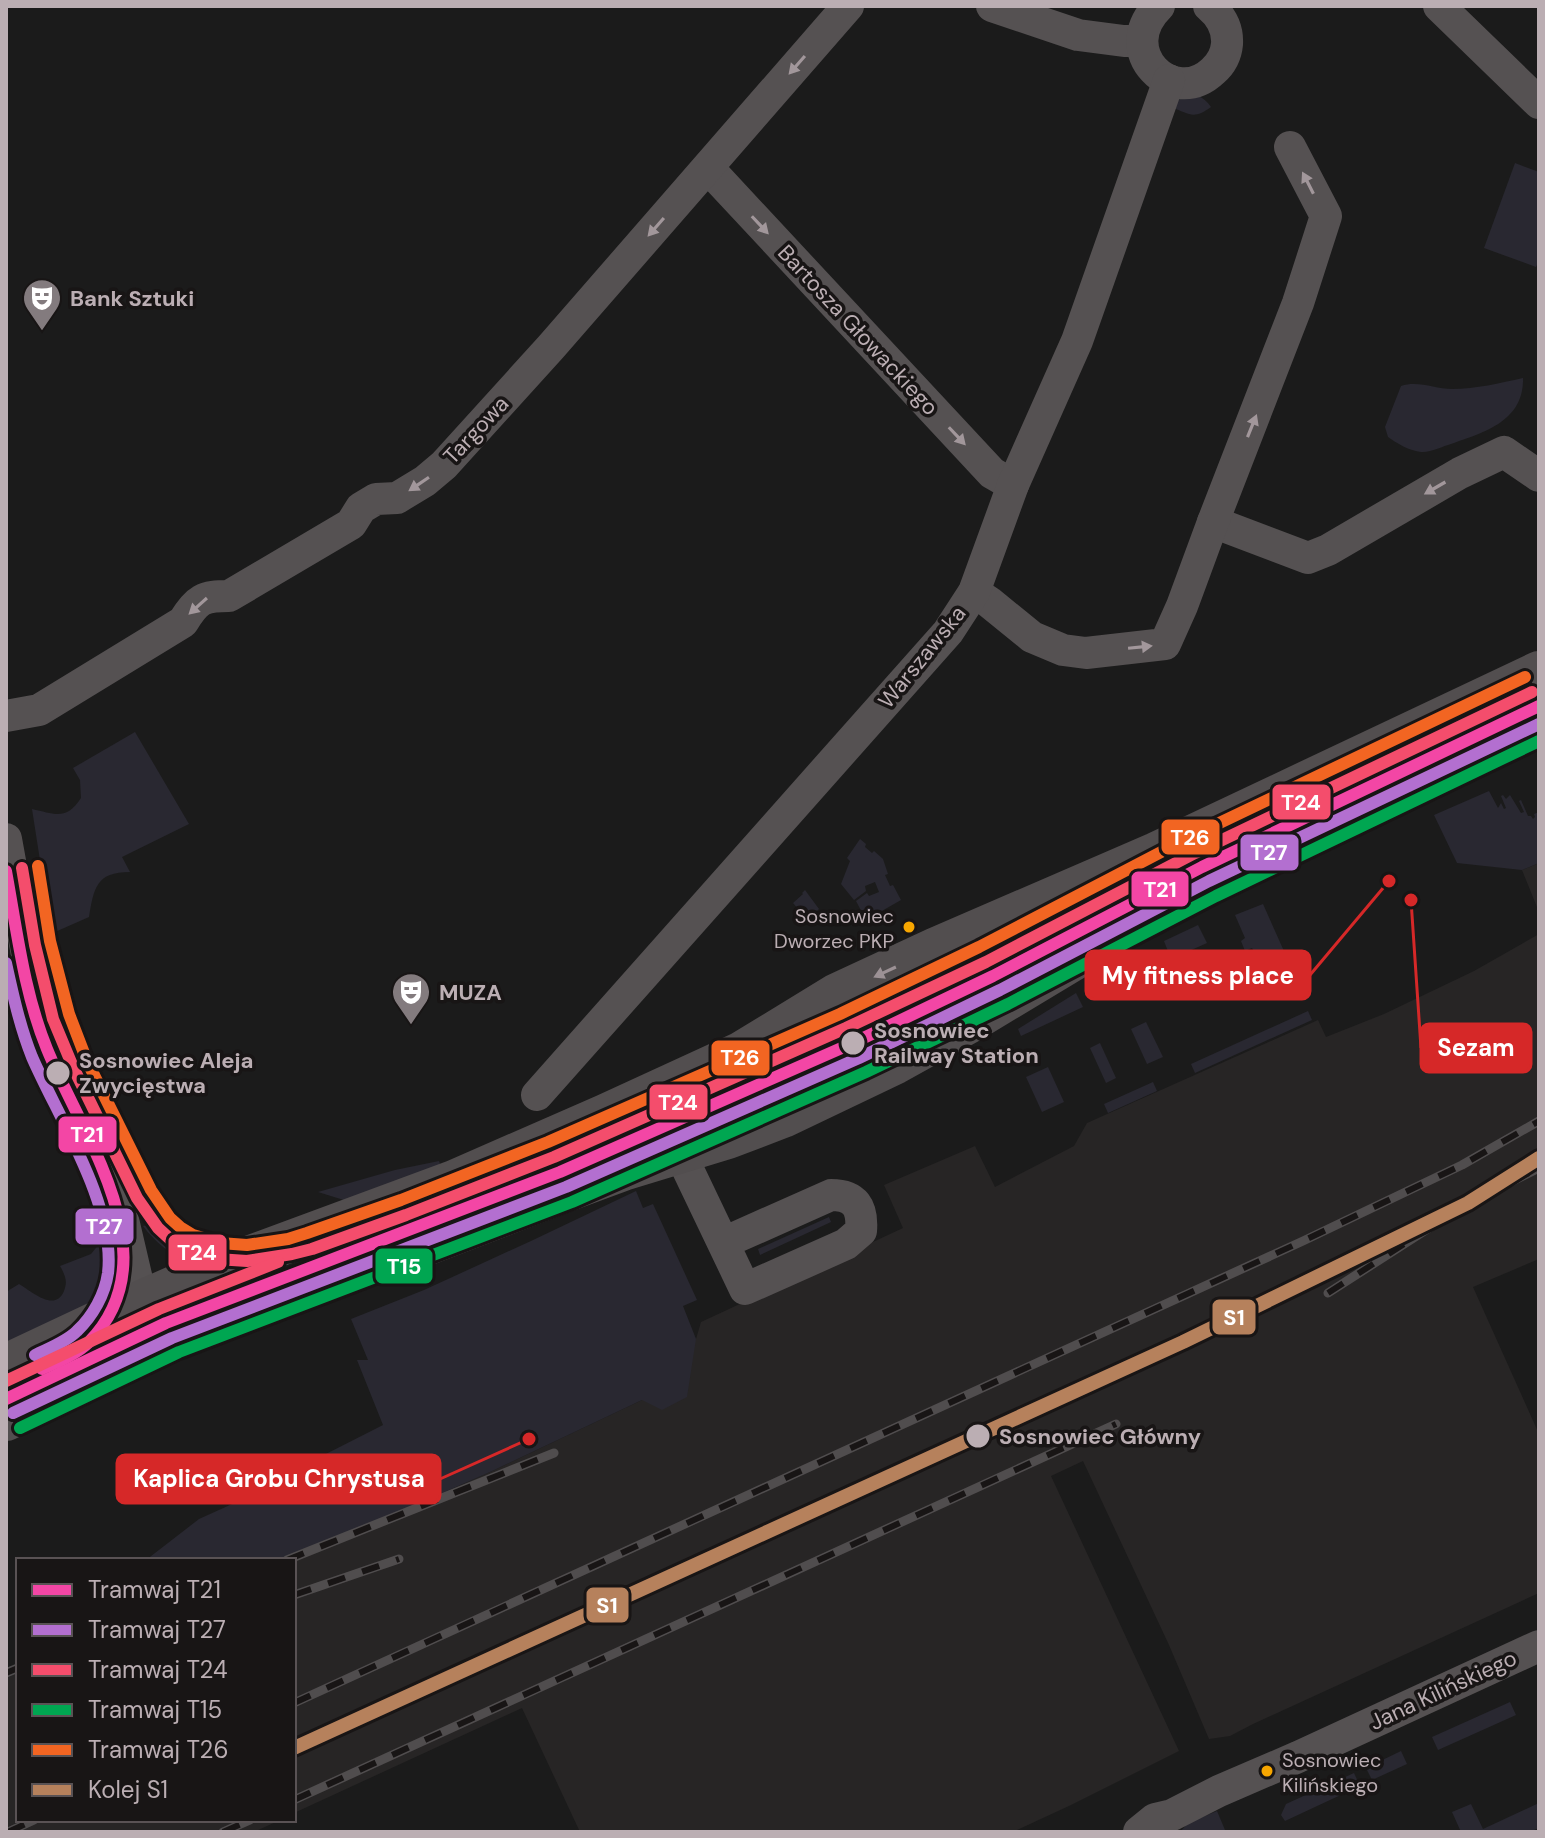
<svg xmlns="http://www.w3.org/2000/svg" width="1545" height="1838" viewBox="0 0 1545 1838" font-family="'DM Sans',sans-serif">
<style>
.built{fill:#272525}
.green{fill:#292831}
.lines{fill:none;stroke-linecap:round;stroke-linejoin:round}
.minor{stroke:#555152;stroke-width:32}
.major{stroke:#524e4f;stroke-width:42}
.rail-casing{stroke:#504d4e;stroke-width:9}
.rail{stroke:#181515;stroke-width:6;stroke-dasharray:18;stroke-linecap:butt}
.rail-1-casing{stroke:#181515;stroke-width:20}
.rail-1{stroke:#b6815c;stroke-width:14}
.tram-1-casing{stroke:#181515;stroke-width:18}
.tram-2-casing{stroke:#181515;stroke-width:18}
.tram-3-casing{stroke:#181515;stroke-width:18}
.tram-4-casing{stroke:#181515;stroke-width:18}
.tram-5-casing{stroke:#181515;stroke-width:18}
.tram-1{stroke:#f346a5;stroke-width:12}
.tram-2{stroke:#b36fd0;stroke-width:12}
.tram-3{stroke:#f44d6c;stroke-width:12}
.tram-4{stroke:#00a651;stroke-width:12}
.tram-5{stroke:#f26522;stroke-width:12}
.oneway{fill:#a2979b}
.oneway2{fill:#9c9195}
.bus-dot{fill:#f7a600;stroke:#181515;stroke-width:3}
.stop-dot{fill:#bbaeb3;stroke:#181515;stroke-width:3}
.labels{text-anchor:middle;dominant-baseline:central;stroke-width:7;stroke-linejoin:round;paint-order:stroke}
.bus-label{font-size:20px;fill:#bbaeb3;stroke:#181515;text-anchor:end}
.poi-label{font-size:22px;font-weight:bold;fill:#bbaeb3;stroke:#181515;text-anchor:start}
.street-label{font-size:22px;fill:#bbaeb3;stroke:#181515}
.stop-label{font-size:22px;font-weight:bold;fill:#bbaeb3;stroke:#181515;text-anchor:start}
.leader{fill:none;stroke:#d62828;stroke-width:3}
.callout-dot{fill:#d62828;stroke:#181515;stroke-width:3}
.callout{fill:#d62828;stroke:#d62828;stroke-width:3}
.callout-label{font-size:24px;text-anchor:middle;font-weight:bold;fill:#fff}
.line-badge{stroke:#181515;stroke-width:3}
.badge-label{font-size:22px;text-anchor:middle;font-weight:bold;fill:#fff}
</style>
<rect width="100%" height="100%" fill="#1b1b1b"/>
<g class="built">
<polygon points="1539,863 1539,912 1522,870"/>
<polygon points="1539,934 1539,1259 1473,1287 1539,1434 1539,1593 1253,1724 1230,1736 1209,1739 1169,1645 1083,1461 1051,1476 1179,1751 1071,1805 1013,1832 580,1832 522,1708 294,1813 294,1560 290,1560 490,1472 642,1400 696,1339 701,1322 903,1228 884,1185 975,1146 995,1187 1074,1146 1087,1123 1318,1020 1326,1037 1384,1014 1474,971"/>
<polygon points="18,1673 18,1820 280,1820 254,1832 6,1832 6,1678"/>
</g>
<g class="green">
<path d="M 1185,94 C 1197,94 1204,97 1211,107 C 1193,120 1190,114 1171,107 Z"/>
<polygon points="1515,163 1539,172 1539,260 1536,267 1484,248"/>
<path d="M 1523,378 C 1524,421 1485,432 1451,444 C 1443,446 1430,453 1421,452 C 1410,451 1396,443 1388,437 L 1385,427 L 1401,386 C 1418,380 1435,389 1452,389 C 1476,389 1500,383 1523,378 Z"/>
<path d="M 135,732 L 189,824 L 122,857 L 130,872 C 96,872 94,888 89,917 L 55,932 L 51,931 L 32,809 C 55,814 66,821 81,798 L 80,780 L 73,768 Z"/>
<polygon points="1489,791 1498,808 1501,803 1504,809 1506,808 1501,796 1503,795 1506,799 1510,795 1521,813 1524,812 1519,801 1521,800 1528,816 1531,816 1533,819 1535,817 1534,814 1539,812 1539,863 1522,870 1457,863 1434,815"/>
<polygon points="860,839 866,844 865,847 872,853 874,851 883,859 888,874 885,875 890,886 893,885 901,900 866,920 856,901 867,893 869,896 879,892 875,882 865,886 866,891 854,900 841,884 850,861 847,858"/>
<polygon points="805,890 819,909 809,918 810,920 807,923 799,914 800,911 793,903 803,894 802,893"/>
<polygon points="1263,904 1300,987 1271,999 1262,987 1269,983 1265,974 1259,976 1254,966 1252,966 1249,961 1257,957 1252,948 1245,951 1241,941 1245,938 1235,915"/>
<polygon points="1198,925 1207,943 1171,959 1164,941"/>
<polygon points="1076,993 1083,1007 1021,1036 1018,1029"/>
<polygon points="1308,1011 1312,1020 1195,1073 1191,1064"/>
<polygon points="1146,1022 1163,1057 1147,1064 1131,1029"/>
<polygon points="1100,1043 1116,1078 1106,1083 1090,1048"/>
<polygon points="1048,1067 1064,1102 1042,1112 1026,1077"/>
<polygon points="1153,1082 1157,1091 1108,1113 1104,1104"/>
<polygon points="126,1159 147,1201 145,1210 134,1213 122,1163"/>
<polygon points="439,1161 442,1169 347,1201 318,1192 395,1170"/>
<polygon points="636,1191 643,1208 653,1204 697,1300 683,1306 696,1339 687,1397 662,1410 642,1400 490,1472 290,1560 146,1560 199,1519 296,1475 320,1457 383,1425 357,1360 368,1360 351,1319 424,1290 531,1241"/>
<polygon points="829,1217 831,1222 760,1255 758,1249"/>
<path d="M 161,1222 C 173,1232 183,1242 198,1249 L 200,1244 L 208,1251 L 191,1264 C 172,1256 155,1242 143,1226 Z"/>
<path d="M 113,1235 C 116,1258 116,1277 107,1299 L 6,1348 L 6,1292 L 19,1284 C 31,1291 55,1313 64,1291 C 68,1281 65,1275 60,1266 L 91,1254 L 100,1243 Z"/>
<polygon points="1510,1702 1516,1715 1438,1750 1432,1737"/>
<polygon points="1401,1751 1407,1764 1372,1780 1366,1768"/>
<polygon points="1354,1773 1360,1786 1285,1821 1281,1815 1286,1804"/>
<polygon points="1539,1803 1539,1828 1529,1832 1461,1832 1452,1812 1471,1804 1483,1829"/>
<polygon points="1217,1811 1225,1830 1224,1832 1180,1832 1188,1823"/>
</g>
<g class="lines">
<g class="minor">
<polyline points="992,6 1078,35 1124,41 1141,41"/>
<path d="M 1159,6 C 1113,51 1173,109 1213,71 C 1221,64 1226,55 1227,44 C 1228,28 1221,16 1209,6"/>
<polyline points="1439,6 1539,103"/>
<polyline points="708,168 992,473 1013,485"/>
<polyline points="1213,522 1308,558 1328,550 1460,473 1504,452 1539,476"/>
<polyline points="974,592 989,602 1032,637 1063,650 1086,653 1165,644 1182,606 1213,522 1298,303 1326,216 1290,147"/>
<path d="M 6,716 L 39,710 L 183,622 C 197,599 203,596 229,596 L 351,524 L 361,508 L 376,499 L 397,498 L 425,481 L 444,465 L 551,347 L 848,6"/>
<polyline points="6,839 35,999 51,1048 108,1169 124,1224 139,1288 144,1300"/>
<polyline points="537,1095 948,632 974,592 1013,485 1077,341 1169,80"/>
<path d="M 680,1153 L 745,1289 L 846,1244 L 861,1231 C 863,1207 855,1195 831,1195 L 723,1243"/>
<polyline points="1139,1832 1155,1819 1172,1815 1219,1791 1298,1757 1539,1646"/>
</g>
<g class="major">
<polyline points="6,1365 144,1300 210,1271 454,1181 605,1115 742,1052 837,994 934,949 1156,853 1539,672"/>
<polyline points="6,1420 199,1328 241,1311 426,1245 561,1193 623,1170 728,1138 783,1117 896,1063 970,1022 1151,913 1279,850 1539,726"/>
</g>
<defs>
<g id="rail">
<polyline points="1328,1293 1468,1203 1539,1168"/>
<polyline points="287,1560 554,1453"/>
<polyline points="294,1595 399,1559"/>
<polyline points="6,1673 18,1668"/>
<polyline points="294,1703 1303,1241 1462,1165 1539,1121"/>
<polyline points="294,1800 1116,1424"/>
<polyline points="8,1832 34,1820"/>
<polyline points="223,1832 250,1820"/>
</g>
</defs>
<use href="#rail" class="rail-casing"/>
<use href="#rail" class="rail"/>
<defs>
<polyline id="rail-1" points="294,1748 1183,1342 1468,1203 1539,1158"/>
</defs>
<use href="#rail-1" class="rail-1-casing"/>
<use href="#rail-1" class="rail-1"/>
<defs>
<g id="tram-1">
<path d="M 6,871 C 17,931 24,993 47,1049 C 82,1136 173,1256 89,1342 C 77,1354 58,1362 42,1369"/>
<polyline points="6,1399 166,1323 560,1172 853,1043 993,976 1202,867 1539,706"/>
</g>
<g id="tram-2">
<path d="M 6,963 C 13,995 20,1027 32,1057 C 58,1117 116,1206 108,1273 C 105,1294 93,1316 77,1331 C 66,1342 49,1348 35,1355"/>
<polyline points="13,1413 172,1338 566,1187 859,1058 1000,990 1209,881 1539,724"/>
</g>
<g id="tram-3">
<polyline points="22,868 35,945 53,1019 73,1067 137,1198 158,1228 171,1240 187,1249 217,1259 247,1261 292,1254 312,1249 406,1215 554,1157 846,1028 986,962 1195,853 1532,692"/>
<polyline points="6,1381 159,1309 278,1262"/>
</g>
<polyline id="tram-4" points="20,1428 179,1352 572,1202 866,1072 1008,1004 1216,896 1539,741"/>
<polyline id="tram-5" points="38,866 50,941 69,1014 87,1061 151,1190 170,1218 180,1227 193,1235 220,1243 247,1245 288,1239 307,1233 401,1200 548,1142 840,1014 979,947 1188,838 1525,677"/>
</defs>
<use href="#tram-1" class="tram-1-casing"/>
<use href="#tram-2" class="tram-2-casing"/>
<use href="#tram-3" class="tram-3-casing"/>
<use href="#tram-4" class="tram-4-casing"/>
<use href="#tram-5" class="tram-5-casing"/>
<use href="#tram-1" class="tram-1"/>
<use href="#tram-2" class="tram-2"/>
<use href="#tram-3" class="tram-3"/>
<use href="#tram-4" class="tram-4"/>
<use href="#tram-5" class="tram-5"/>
</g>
<defs><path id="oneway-solid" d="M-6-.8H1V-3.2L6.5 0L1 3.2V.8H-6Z" transform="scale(2)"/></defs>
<g class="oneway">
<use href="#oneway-solid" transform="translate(797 65) rotate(131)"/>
<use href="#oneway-solid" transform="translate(1308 183) rotate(-117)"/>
<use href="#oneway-solid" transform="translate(760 225) rotate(47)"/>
<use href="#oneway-solid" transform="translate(656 227) rotate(131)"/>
<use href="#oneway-solid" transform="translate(1252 426) rotate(-68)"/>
<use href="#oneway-solid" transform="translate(957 436) rotate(47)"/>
<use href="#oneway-solid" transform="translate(419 484) rotate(146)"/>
<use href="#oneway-solid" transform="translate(1435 488) rotate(150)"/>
<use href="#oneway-solid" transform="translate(198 606) rotate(138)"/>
<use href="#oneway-solid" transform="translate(1140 647) rotate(-6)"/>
</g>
<use class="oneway2" href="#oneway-solid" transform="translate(885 972) rotate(155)"/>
<defs>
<symbol id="theatre-pin" viewBox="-11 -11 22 30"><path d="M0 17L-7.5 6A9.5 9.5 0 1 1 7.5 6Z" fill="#837b7e" stroke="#181515"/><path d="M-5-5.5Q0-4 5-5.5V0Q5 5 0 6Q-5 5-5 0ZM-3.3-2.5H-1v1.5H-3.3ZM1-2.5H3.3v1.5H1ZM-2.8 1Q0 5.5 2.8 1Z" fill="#fff"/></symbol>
</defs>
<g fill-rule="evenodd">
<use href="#theatre-pin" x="20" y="276" width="44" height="60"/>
<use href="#theatre-pin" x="389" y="970" width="44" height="60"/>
</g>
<g class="bus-dot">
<circle cx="909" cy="927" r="7"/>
<circle cx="1267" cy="1771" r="7"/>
</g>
<g class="stop-dot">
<circle cx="853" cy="1043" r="13"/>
<circle cx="58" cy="1073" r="13"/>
<circle cx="978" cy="1436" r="13"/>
</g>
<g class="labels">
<g class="bus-label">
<text x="894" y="916">Sosnowiec<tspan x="894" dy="25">Dworzec PKP</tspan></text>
<text x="1282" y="1760" text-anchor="start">Sosnowiec<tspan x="1282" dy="25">Kilińskiego</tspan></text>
</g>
<g class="poi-label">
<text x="70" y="298">Bank Sztuki</text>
<text x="439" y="992">MUZA</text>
</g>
<g class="street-label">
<text transform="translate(858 330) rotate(47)">Bartosza Głowackiego</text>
<text transform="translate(476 430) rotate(-47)">Targowa</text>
<text transform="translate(922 657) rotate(-51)">Warszawska</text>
<text transform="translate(1443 1690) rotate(-25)">Jana Kilińskiego</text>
</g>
<g class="stop-label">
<text x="874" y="1030">Sosnowiec<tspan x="874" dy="25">Railway Station</tspan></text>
<text x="79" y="1060">Sosnowiec Aleja<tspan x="79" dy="25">Zwycięstwa</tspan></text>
<text x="999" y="1436">Sosnowiec Główny</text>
</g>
</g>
<path class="leader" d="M1389 881L1310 975M1411 900L1421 1048M529 1439L440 1479"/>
<g class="callout-dot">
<circle cx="1389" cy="881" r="8"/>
<circle cx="1411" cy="900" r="8"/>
<circle cx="529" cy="1439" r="8"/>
</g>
<g class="callout">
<rect x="1086" y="951" width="224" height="48" rx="8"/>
<rect x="1421" y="1024" width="110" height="48" rx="8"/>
<rect x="117" y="1455" width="323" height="48" rx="8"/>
</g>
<g class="callout-label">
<text x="1198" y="984">My fitness place</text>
<text x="1476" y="1056">Sezam</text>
<text x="279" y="1487">Kaplica Grobu Chrystusa</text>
</g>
<g class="line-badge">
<rect x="1271" y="783" width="61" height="38" rx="8" fill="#f44d6c"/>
<rect x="1160" y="818" width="61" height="38" rx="8" fill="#f26522"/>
<rect x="1239" y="833" width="61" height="39" rx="8" fill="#b36fd0"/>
<rect x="1130" y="870" width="60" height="38" rx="8" fill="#f346a5"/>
<rect x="710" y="1039" width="61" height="38" rx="8" fill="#f26522"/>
<rect x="648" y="1083" width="61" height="38" rx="8" fill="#f44d6c"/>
<rect x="57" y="1115" width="61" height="39" rx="8" fill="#f346a5"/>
<rect x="74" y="1207" width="61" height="39" rx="8" fill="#b36fd0"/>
<rect x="167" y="1233" width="61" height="39" rx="8" fill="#f44d6c"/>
<rect x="374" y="1247" width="60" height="38" rx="8" fill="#00a651"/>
<rect x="1211" y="1298" width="46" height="38" rx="8" fill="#b6815c"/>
<rect x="585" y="1586" width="45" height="38" rx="8" fill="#b6815c"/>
</g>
<g class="badge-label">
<text x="1301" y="810">T24</text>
<text x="1190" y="845">T26</text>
<text x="1269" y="860">T27</text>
<text x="1160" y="897">T21</text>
<text x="740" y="1065">T26</text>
<text x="678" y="1110">T24</text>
<text x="87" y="1142">T21</text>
<text x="104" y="1234">T27</text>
<text x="197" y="1260">T24</text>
<text x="404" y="1274">T15</text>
<text x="1234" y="1325">S1</text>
<text x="607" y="1613">S1</text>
</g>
<rect width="1545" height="1838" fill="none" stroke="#bbaeb3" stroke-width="16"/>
<rect x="16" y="1558" width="280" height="264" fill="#181515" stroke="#595254" stroke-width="2"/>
<rect x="32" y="1584" width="40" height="12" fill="#f346a5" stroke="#595254" stroke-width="2"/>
<text x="88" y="1598" font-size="24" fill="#bbaeb3">Tramwaj T21</text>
<rect x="32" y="1624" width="40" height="12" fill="#b36fd0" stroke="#595254" stroke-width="2"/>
<text x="88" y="1638" font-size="24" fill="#bbaeb3">Tramwaj T27</text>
<rect x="32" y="1664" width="40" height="12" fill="#f44d6c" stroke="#595254" stroke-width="2"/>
<text x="88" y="1678" font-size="24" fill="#bbaeb3">Tramwaj T24</text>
<rect x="32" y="1704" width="40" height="12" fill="#00a651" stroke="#595254" stroke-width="2"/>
<text x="88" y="1718" font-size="24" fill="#bbaeb3">Tramwaj T15</text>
<rect x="32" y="1744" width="40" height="12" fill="#f26522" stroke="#595254" stroke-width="2"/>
<text x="88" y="1758" font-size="24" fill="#bbaeb3">Tramwaj T26</text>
<rect x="32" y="1784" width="40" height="12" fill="#b6815c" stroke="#595254" stroke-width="2"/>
<text x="88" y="1798" font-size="24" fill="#bbaeb3">Kolej S1</text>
</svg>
